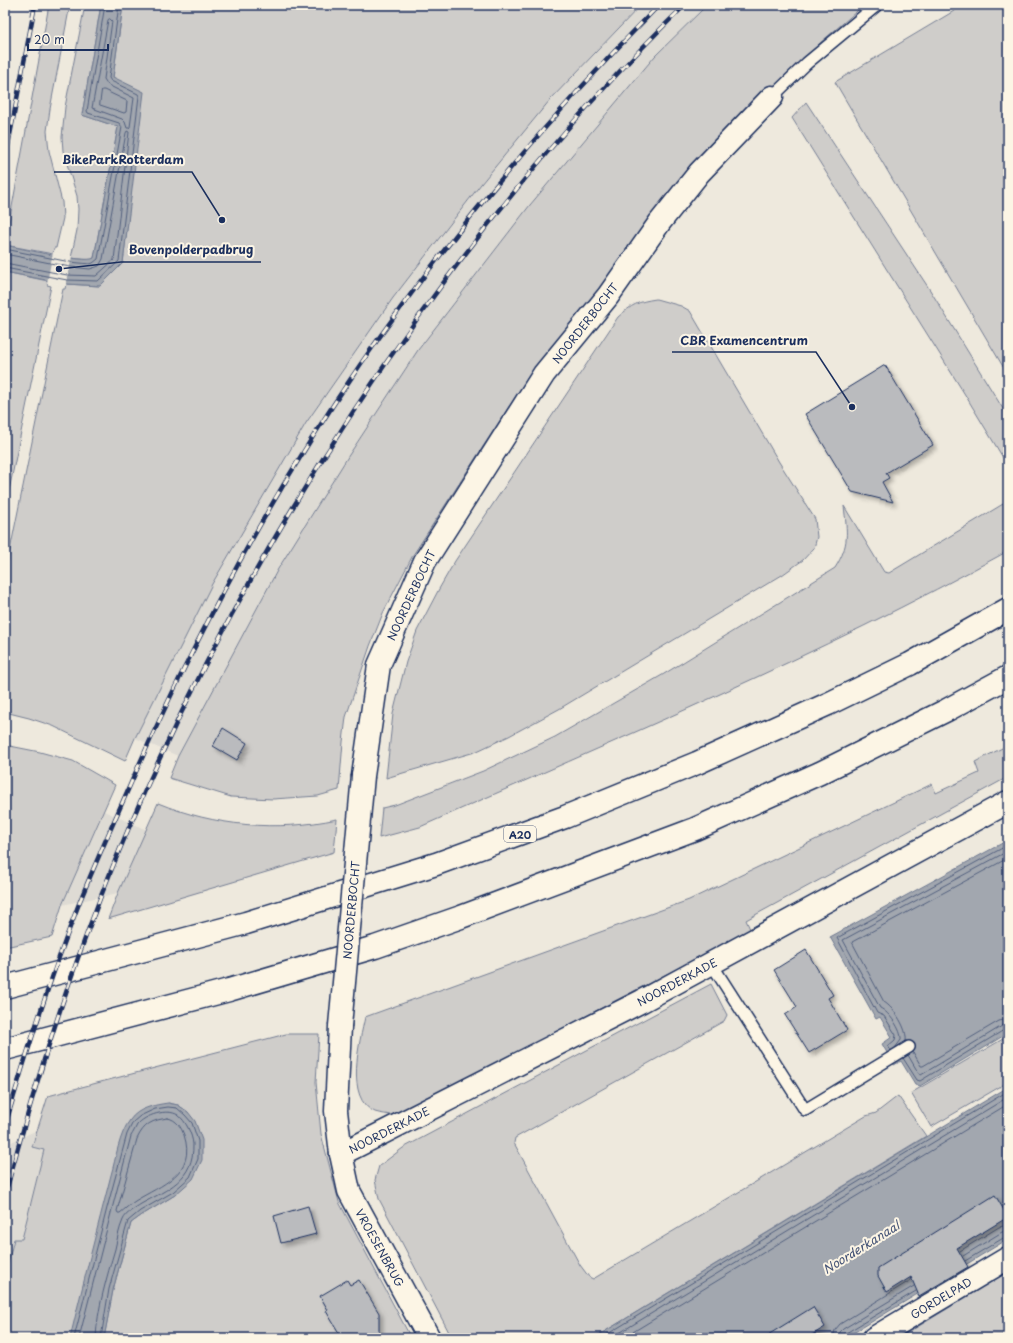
<svg xmlns="http://www.w3.org/2000/svg" width="1013" height="1343" viewBox="0 0 1013 1343" font-family="'Playpen Sans',sans-serif">
<style>
.built{fill:#dedbd4}
.green{fill:#cfcdca;stroke:#757e94}
.water{fill:#a2a7af;stroke:#6c778f}
.pier{fill:#eee9dd}
.lines{fill:none;stroke-linecap:round;stroke-linejoin:round}
.shore{stroke:#515f7e;stroke-width:1}
.building{fill:#babbbe;stroke:#1b2f5e;filter:url(#shadow)}
.service-casing{stroke:#1b2f5e;stroke-width:14}
.minor-casing{stroke:#1b2f5e;stroke-width:25}
.motorway-casing{stroke:#1b2f5e;stroke-width:25}
.service{stroke:#fcf5e5;stroke-width:11}
.minor{stroke:#fcf5e5;stroke-width:22}
.motorway{stroke:#fcf5e5;stroke-width:22}
.rail-casing{stroke:#1b2f5e;stroke-width:4.5}
.rail{stroke:#fcf5e5;stroke-width:3;stroke-dasharray:9;stroke-linecap:butt}
.minor-bridge-casing{stroke:#1b2f5e;stroke-width:25;stroke-linecap:butt}
.minor-bridge{stroke:#fcf5e5;stroke-width:22}
.labels{text-anchor:middle;dominant-baseline:central;stroke-width:4;stroke-linejoin:round;paint-order:stroke}
.shield{fill:#fcf5e5;stroke:#5e6a86;stroke-width:1}
.shield-label{font-size:10px;font-weight:bold;fill:#1b2f5e}
.street-label{font-size:11px;fill:#1b2f5e;stroke:#fcf5e5}
.water-label{font-size:12px;font-style:italic;fill:#445376;stroke:#fcf5e5}
.leader{fill:none;stroke:#1b2f5e;stroke-width:1.5}
.callout-dot{fill:#1b2f5e;stroke:#fcf5e5;stroke-width:1.5}
.callout-label{font-size:12px;text-anchor:middle;font-weight:bold;fill:#1b2f5e;stroke:#fcf5e5;stroke-width:4;stroke-linejoin:round;paint-order:stroke}
</style>
<defs>
<filter id="shadow"><feDropShadow dx="3.5" dy="3.5" stdDeviation="2" flood-color="#0004"/></filter>
</defs>
<rect width="100%" height="100%" fill="#eee9dd"/>
<filter id="ink" filterUnits="userSpaceOnUse"><feTurbulence type="fractalNoise" baseFrequency=".025" numOctaves="2"/><feDisplacementMap in="SourceGraphic" scale="8" xChannelSelector="R" yChannelSelector="G"/><feConvolveMatrix kernelMatrix="1 2 1 2 8 2 1 2 1" color-interpolation-filters="sRGB"/></filter>
<g filter="url(#ink)">
<g class="built">
<polygon points="641,5 707,5 655,56 530,205 418,350 349,455 278,569 178,756 135,738 212,584 306,423 393,298 481,184 550,100"/>
<polygon points="104,811 147,830 118,893 62,905"/>
<polygon points="37,1130 32,1147 44,1150 22,1239 14,1239 5,1275 5,1145"/>
</g>
<g class="green">
<polygon points="49,5 70,5 50,109 47,131 49,151 62,202 63,218 56,248 54,248 53,254 5,245"/>
<polygon points="85,5 101,5 82,115 118,127 94,258 90,260 71,258 77,230 78,209 77,196 63,151 62,137 65,107"/>
<polygon points="123,5 641,5 550,100 481,184 393,298 306,423 212,584 135,738 125,761 53,726 29,718 5,712 5,575 63,289 65,289 66,284 100,286 123,263 133,176 113,78"/>
<polygon points="707,5 864,5 820,43 704,163 633,254 530,374 413,555 383,613 370,646 346,717 343,742 339,790 318,796 273,799 231,797 169,778 178,756 278,569 349,455 418,350 530,205 655,56"/>
<polygon points="964,5 1008,5 1008,375 835,82"/>
<polygon points="806,102 930,290 1008,417 1008,466 964,393 792,118"/>
<polygon points="5,272 48,281 47,285 51,286 5,510"/>
<path d="M 656,299 L 681,306 L 690,311 L 779,462 L 815,519 L 817,537 L 814,548 L 803,560 L 782,575 L 559,709 L 509,736 L 475,752 L 386,778 L 393,714 L 406,662 L 417,631 L 439,589 L 455,561 L 618,317 C 633,304 637,302 656,299 Z"/>
<path d="M 1008,501 L 1008,551 C 818,656 618,739 420,827 L 379,838 L 382,808 L 395,805 L 483,771 L 555,737 L 664,674 L 835,568 C 850,544 847,533 844,506 L 884,572 L 889,573 Z"/>
<polygon points="5,745 40,752 73,761 115,785 62,905 52,937 5,947 5,851 7,845 5,835"/>
<path d="M 1008,745 L 1008,777 L 746,920 L 750,929 L 732,940 L 394,1116 C 388,1114 381,1114 375,1112 C 344,1099 360,1041 365,1017 L 689,900 L 932,784 L 936,793 L 979,773 L 975,762 Z"/>
<path d="M 158,803 C 214,826 277,832 337,819 L 334,852 L 108,919 L 118,893 Z"/>
<polygon points="711,984 727,1015 724,1021 515,1138 514,1143 580,1265 589,1277 593,1279 866,1116 876,1113 898,1096 926,1136 594,1338 452,1338 379,1199 375,1180 379,1166 403,1148"/>
<polygon points="286,1034 319,1034 316,1082 321,1134 339,1202 411,1338 104,1338 113,1290 131,1223 142,1215 175,1195 188,1112 178,1105 168,1103 70,1338 5,1338 5,1275 14,1239 22,1239 44,1150 32,1147 48,1096 93,1084"/>
<polygon points="1008,1036 1008,1082 931,1127 911,1093"/>
<polygon points="1008,1272 1008,1338 899,1338"/>
</g>
<g class="water">
<path d="M 101,5 L 123,5 L 113,77 L 144,92 L 123,263 L 100,286 L 66,284 L 5,272 L 5,245 C 20,248 85,264 94,258 L 118,127 L 82,115 Z"/>
<polygon points="1008,840 1008,1033 920,1086 915,1084 901,1061 894,1065 882,1044 892,1037 880,1017 876,1019 830,937"/>
<polygon points="1008,1087 1008,1239 845,1338 594,1338"/>
<path d="M 168,1103 L 178,1105 L 188,1112 L 195,1121 L 202,1140 L 202,1160 L 193,1179 L 175,1195 L 142,1215 L 131,1223 L 113,1290 L 104,1338 L 70,1338 C 83,1284 97,1229 111,1175 C 116,1158 119,1134 130,1120 C 138,1108 154,1105 168,1103 Z"/>
</g>
<polygon class="pier" points="53,252 72,256 66,286 47,283"/>
<g class="lines">
<g class="shore">
<polygon points="110,19 112,21 104,79 108,85 134,98 130,127 129,128 127,128 125,122 122,119 92,108 108,20"/>
<polygon points="102,90 104,90 127,101 126,112 124,113 100,105"/>
<polyline points="5,249 70,262 90,264 93,263 98,259 122,127 119,123 88,113 87,111 105,5"/>
<polyline points="5,254 70,267 90,269 99,266 103,259 126,133 127,131 129,132 114,260 96,276 67,275 5,263"/>
<polyline points="5,268 67,280 98,281 119,261 139,96 138,94 111,81 109,78 119,5"/>
<path d="M 906,1041 C 908,1029 894,1008 884,1002 L 852,942 L 1008,858"/>
<path d="M 895,1048 L 901,1040 C 902,1030 889,1012 880,1008 L 843,940 L 1008,851"/>
<polyline points="891,1051 888,1046 895,1040 896,1035 884,1016 877,1013 837,938 1008,845"/>
<polyline points="913,1052 921,1066 923,1066 999,1021 1008,1019"/>
<polyline points="908,1055 919,1074 921,1075 1002,1026 1008,1025"/>
<polyline points="903,1058 917,1080 920,1081 1004,1030 1008,1030"/>
<path d="M 168,1118 C 177,1120 181,1127 184,1135 C 197,1174 161,1185 135,1201 C 129,1205 125,1209 120,1213 L 118,1213 L 117,1211 L 137,1139 C 144,1124 152,1120 168,1118 Z"/>
<polyline points="960,1251 999,1227 1008,1225"/>
<polyline points="963,1256 1002,1232 1008,1231"/>
<polyline points="965,1261 1005,1237 1008,1236"/>
<polyline points="74,1338 107,1208 127,1134 133,1122 140,1116 155,1109 168,1107 177,1108 185,1115 192,1123 198,1141 198,1159 190,1177 173,1192 140,1211 128,1221 109,1289 101,1338"/>
<path d="M 79,1338 L 112,1209 L 131,1136 C 133,1133 135,1129 137,1125 C 145,1115 167,1108 178,1115 C 186,1121 192,1134 193,1144 C 194,1180 168,1189 141,1204 C 135,1208 126,1213 123,1220 C 119,1229 117,1240 115,1249 C 107,1276 97,1310 96,1338"/>
<polyline points="601,1338 1008,1091"/>
<polyline points="611,1338 1008,1097"/>
<polyline points="623,1338 1008,1104"/>
<polyline points="833,1338 835,1330 840,1324 911,1280"/>
<polyline points="839,1338 840,1332 843,1329 914,1286"/>
<polyline points="844,1338 846,1333 916,1291"/>
</g>
</g>
<g class="building">
<polygon points="885,365 933,445 886,473 889,478 882,482 893,502 852,492 805,414"/>
<polygon points="223,728 247,743 237,760 213,746"/>
<polygon points="806,950 833,995 828,998 847,1030 809,1053 785,1015 797,1007 774,970"/>
<polygon points="995,1195 1008,1217 957,1248 968,1267 919,1296 911,1277 887,1292 878,1276 878,1268"/>
<polygon points="308,1206 316,1234 281,1243 274,1216"/>
<polygon points="347,1280 350,1285 359,1280 379,1313 379,1338 342,1338 326,1311 328,1310 320,1296"/>
<polygon points="813,1307 825,1327 807,1338 763,1338"/>
</g>
<g class="lines">
<defs>
<g id="service">
<polyline points="772,97 807,63 877,5"/>
<polyline points="711,963 805,1110 909,1047"/>
</g>
<g id="minor">
<polyline points="363,776 379,665 425,561 544,374 608,296 660,222 699,173 772,97"/>
<polyline points="340,1026 336,1111 341,1154 349,1191 429,1338"/>
<polyline points="341,1154 642,1001 1008,802"/>
<polyline points="874,1338 1008,1258"/>
</g>
<g id="motorway">
<polyline points="5,987 246,923 436,864 565,817 697,763 828,704 910,664 1008,609"/>
<polyline points="5,1049 229,990 375,947 461,917 695,829 820,773 947,710 1008,677"/>
</g>
</defs>
<use href="#service" class="service-casing"/>
<use href="#minor" class="minor-casing"/>
<use href="#motorway" class="motorway-casing"/>
<use href="#service" class="service"/>
<use href="#minor" class="minor"/>
<use href="#motorway" class="motorway"/>
<defs>
<g id="rail">
<polyline points="5,11 6,5"/>
<polyline points="5,161 35,5"/>
<path d="M 5,1126 C 27,1051 51,975 80,901 C 95,864 111,828 127,792 C 192,643 268,499 360,365 C 449,236 550,116 659,5"/>
<path d="M 5,1195 C 32,1094 63,994 101,896 C 182,689 292,492 422,312 C 501,203 588,99 685,5"/>
</g>
</defs>
<use href="#rail" class="rail-casing"/>
<use href="#rail" class="rail"/>
<defs>
<polyline id="minor-bridge" points="340,1026 363,776"/>
</defs>
<use href="#minor-bridge" class="minor-bridge-casing"/>
<use href="#minor-bridge" class="minor-bridge"/>
</g>
</g>
<g class="labels">
<rect class="shield" x="504" y="826" width="32" height="16" rx="3"/>
<g class="shield-label">
<text x="520" y="834">A20</text>
</g>
<g class="street-label">
<text transform="translate(585 323) rotate(-52)">NOORDERBOCHT</text>
<text transform="translate(411 595) rotate(-65)">NOORDERBOCHT</text>
<text transform="translate(351 910) rotate(-85)">NOORDERBOCHT</text>
<text transform="translate(677 982) rotate(-28)">NOORDERKADE</text>
<text transform="translate(389 1130) rotate(-27)">NOORDERKADE</text>
<text transform="translate(380 1248) rotate(61)">VROESENBRUG</text>
<text transform="translate(941 1298) rotate(-31)">GORDELPAD</text>
</g>
<g class="water-label">
<text transform="translate(861 1247) rotate(-32)">Noorderkanaal</text>
</g>
</g>
<path class="leader" d="M222 220L192 172H54M59 269L121 262H261M852 407L816 352H672"/>
<g class="callout-dot">
<circle cx="222" cy="220" r="4"/>
<circle cx="59" cy="269" r="4"/>
<circle cx="852" cy="407" r="4"/>
</g>
<g class="callout-label">
<text x="123" y="164">BikeParkRotterdam</text>
<text x="191" y="254">Bovenpolderpadbrug</text>
<text x="744" y="345">CBR Examencentrum</text>
</g>
<rect width="1013" height="1343" fill="none" stroke="#fcf5e5" stroke-width="20"/>
<rect x="10" y="10" width="993" height="1323" fill="none" stroke="#1b2f5e" stroke-width="1.5" filter="url(#ink)"/>
<path d="M28 44v6h80v-6" fill="none" stroke="#1b2f5e" stroke-width="2"/>
<text x="34" y="44" font-size="12" fill="#1b2f5e" stroke="#fcf5e5" stroke-width="3" paint-order="stroke">20 m</text>
</svg>
